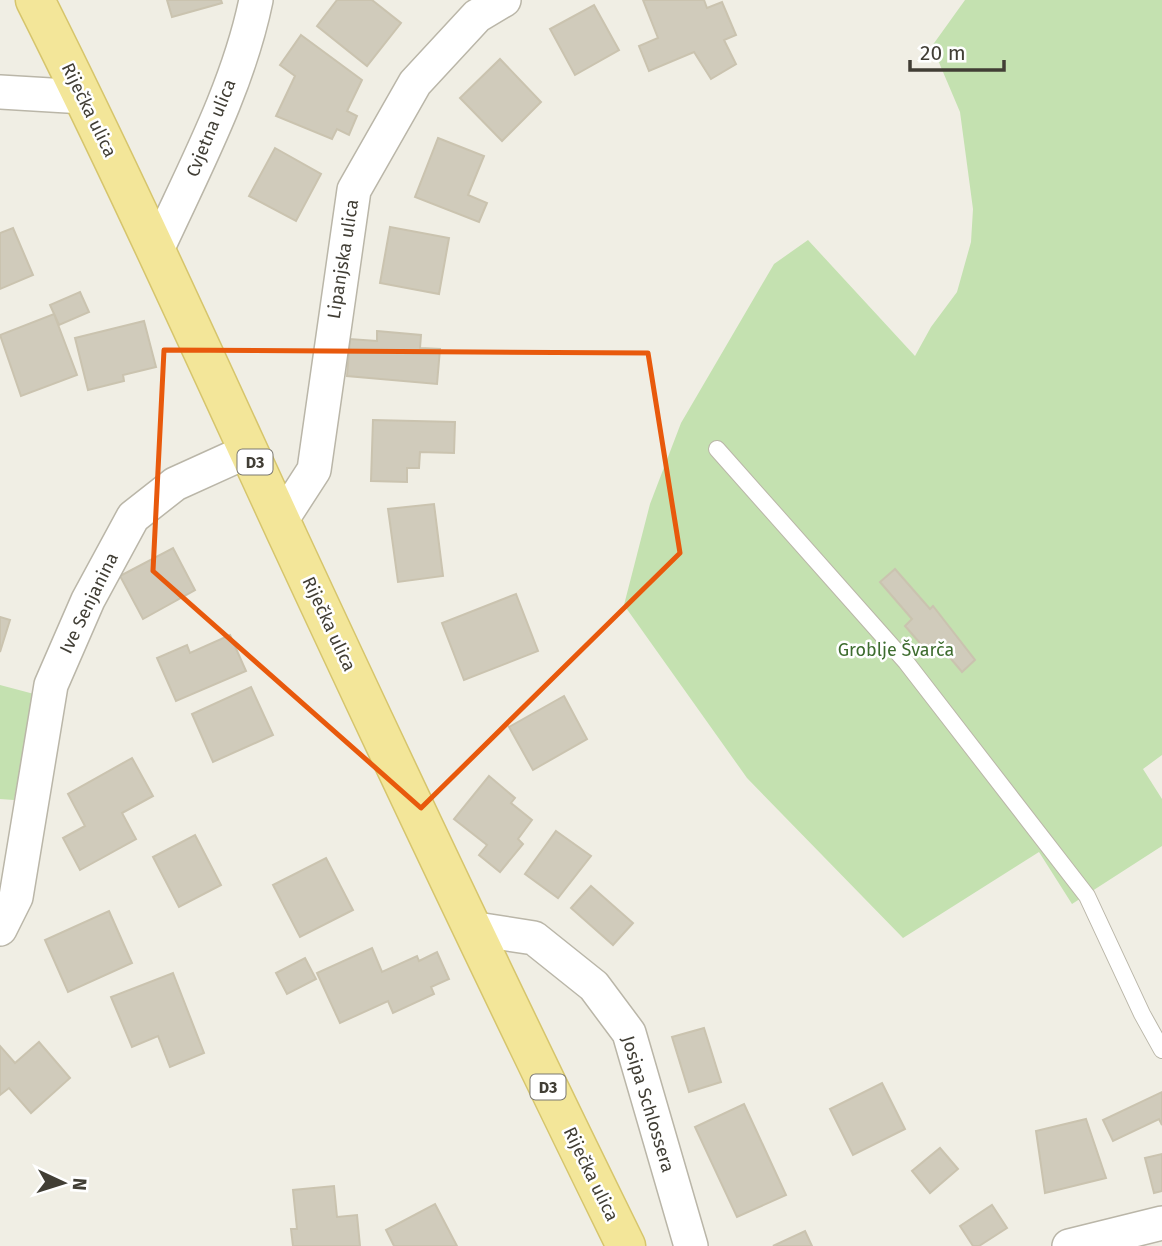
<svg xmlns="http://www.w3.org/2000/svg" width="1162" height="1246" viewBox="0 0 1162 1246" font-family="'Fira Sans',sans-serif">
<style>
.green{fill:#c4e1b0}
.building{fill:#d0cbbb;stroke:#cac3af;stroke-width:2}
.lines{fill:none;stroke-linecap:round;stroke-linejoin:round}
.service-casing{stroke:#bab6a8;stroke-width:18}
.minor-casing{stroke:#bab6a8;stroke-width:36}
.primary-casing{stroke:#d6c56c;stroke-width:41}
.service{stroke:#fff;stroke-width:16}
.minor{stroke:#fff;stroke-width:33}
.primary{stroke:#f3e699;stroke-width:38}
.marked{fill:none;stroke:#e8590c;stroke-width:5;stroke-linejoin:round}
.labels{text-anchor:middle;dominant-baseline:central;stroke-width:5;stroke-linejoin:round;paint-order:stroke}
.shield{fill:#fff;stroke:#7a7872;stroke-width:2}
.shield-label{font-size:16px;font-weight:bold;fill:#413e35}
.street-label{font-size:18px;fill:#413e35;stroke:#fff}
.park-label{font-size:18px;fill:#3d6c2e;stroke:#fff}
</style>
<rect width="100%" height="100%" fill="#f0eee4"/>
<g class="green">
<polygon points="965,0 1162,0 1162,755 1143,769 1162,799 1162,846 1072,904 1039,852 903,938 747,778 624,605 650,504 681,423 774,264 808,240 915,356 931,327 957,292 971,242 973,209 960,112 932,46"/>
<polygon points="0,685 34,694 14,800 0,799"/>
</g>
<g class="building">
<polygon points="167,0 221,0 222,3 172,17"/>
<polygon points="337,0 372,0 401,23 367,66 317,26"/>
<polygon points="643,0 704,0 707,8 722,2 736,35 724,40 736,64 711,79 694,52 649,71 639,46 658,38"/>
<polygon points="594,5 619,50 575,75 550,29"/>
<polygon points="301,35 362,80 347,111 357,116 349,135 337,129 332,139 276,116 295,76 280,65"/>
<polygon points="500,59 541,102 502,141 460,98"/>
<polygon points="438,138 484,156 468,195 487,203 479,222 415,197"/>
<polygon points="275,148 321,174 296,221 249,196"/>
<polygon points="390,227 449,238 439,294 380,283"/>
<polygon points="13,228 33,275 0,289 0,233"/>
<polygon points="80,292 89,312 59,325 50,305"/>
<polygon points="54,314 77,375 21,396 0,335"/>
<polygon points="144,321 156,367 123,375 124,381 88,390 75,338"/>
<polygon points="377,331 421,335 420,348 440,349 437,384 347,376 350,339 377,341"/>
<polygon points="373,420 455,422 454,453 420,452 419,468 407,468 407,482 371,481"/>
<polygon points="434,504 443,576 398,582 388,509"/>
<polygon points="173,548 195,590 143,619 120,576"/>
<polygon points="895,569 930,609 933,606 975,660 962,672 936,641 926,650 905,626 912,619 880,582"/>
<polygon points="516,594 538,651 464,680 442,623"/>
<polygon points="0,617 10,620 0,652"/>
<polygon points="230,635 246,671 176,701 157,658 187,645 190,653"/>
<polygon points="251,687 273,735 213,762 192,714"/>
<polygon points="564,696 587,739 533,770 509,727"/>
<polygon points="132,758 153,796 122,813 136,839 80,870 63,838 85,826 68,794"/>
<polygon points="489,776 515,798 511,803 532,820 518,839 523,844 500,872 479,855 487,845 454,819"/>
<polygon points="556,831 591,856 558,898 525,874"/>
<polygon points="195,835 221,885 179,907 153,857"/>
<polygon points="326,858 353,910 300,937 273,885"/>
<polygon points="591,886 633,923 613,945 571,908"/>
<polygon points="109,911 132,963 68,992 45,940"/>
<polygon points="372,948 382,972 417,956 419,961 437,952 449,979 431,987 434,994 393,1013 388,1001 340,1023 317,973"/>
<polygon points="305,958 316,979 287,994 276,973"/>
<polygon points="173,973 204,1053 170,1067 158,1036 132,1047 111,997"/>
<polygon points="704,1028 721,1082 689,1092 672,1037"/>
<polygon points="39,1042 70,1078 31,1113 9,1088 0,1095 0,1046 15,1063"/>
<polygon points="882,1083 905,1129 853,1155 830,1109"/>
<polygon points="1162,1092 1162,1125 1159,1119 1113,1141 1103,1120"/>
<polygon points="744,1104 786,1195 737,1217 695,1127"/>
<polygon points="1086,1119 1106,1178 1045,1193 1036,1131"/>
<polygon points="940,1148 958,1169 930,1193 912,1171"/>
<polygon points="1162,1154 1162,1191 1154,1193 1145,1158"/>
<polygon points="334,1186 337,1217 357,1215 360,1246 293,1246 291,1229 297,1229 293,1190"/>
<polygon points="435,1204 457,1246 394,1246 386,1230"/>
<polygon points="992,1205 1007,1228 979,1246 973,1246 960,1226"/>
<polygon points="805,1231 812,1246 773,1246"/>
</g>
<g class="lines">
<defs>
<polyline id="service" points="717,449 906,662 1087,896 1142,1014 1162,1050"/>
<g id="minor">
<polyline points="0,92 84,97"/>
<path d="M 156,252 C 193,171 238,88 256,0"/>
<polyline points="281,521 314,470 354,190 415,83 477,16 504,0"/>
<polyline points="470,928 534,938 594,986 629,1033 691,1246"/>
<polyline points="0,929 16,897 51,685 88,600 133,517 175,484 250,450"/>
<polyline points="1069,1246 1162,1223"/>
</g>
<path id="primary" d="M 35,0 C 124,177 206,359 289,539 C 399,776 511,1012 626,1246"/>
</defs>
<use href="#service" class="service-casing"/>
<use href="#minor" class="minor-casing"/>
<use href="#primary" class="primary-casing"/>
<use href="#service" class="service"/>
<use href="#minor" class="minor"/>
<use href="#primary" class="primary"/>
</g>
<path class="marked" d="M 164,350 L 648,353 L 680,553 L 421,808 L 153,571 Z"/>
<g class="labels">
<g class="shield">
<rect x="237.5" y="449.5" width="35" height="25" rx="5"/>
<rect x="530.5" y="1074.5" width="35" height="25" rx="5"/>
</g>
<g class="shield-label">
<text x="255" y="462">D3</text>
<text x="548" y="1087">D3</text>
</g>
<g class="street-label">
<text transform="translate(89 110) rotate(64)">Riječka ulica</text>
<text transform="translate(211 128) rotate(-68)">Cvjetna ulica</text>
<text transform="translate(343 259) rotate(-81)">Lipanjska ulica</text>
<text transform="translate(89 603) rotate(-64)">Ive Senjanina</text>
<text transform="translate(329 624) rotate(65)">Riječka ulica</text>
<text transform="translate(648 1104) rotate(73)">Josipa Schlossera</text>
<text transform="translate(591 1174) rotate(64)">Riječka ulica</text>
</g>
<g class="park-label">
<text x="896" y="650">Groblje Švarča</text>
</g>
</g>
<g transform="translate(63 1183) rotate(94)" stroke="#ffffff" stroke-width="5" paint-order="stroke">
<path d="M0-5L12 26L0 18L-12 26Z" fill="#413e35"/>
<text y="-10" font-size="19" font-weight="bold" text-anchor="middle" fill="#413e35">N</text>
</g>
<path d="M910 60v10h94v-10" fill="none" stroke="#413e35" stroke-width="3.5"/>
<text x="920" y="60" font-size="21" fill="#413e35" stroke="#ffffff" stroke-width="5" paint-order="stroke">20 m</text>
</svg>
